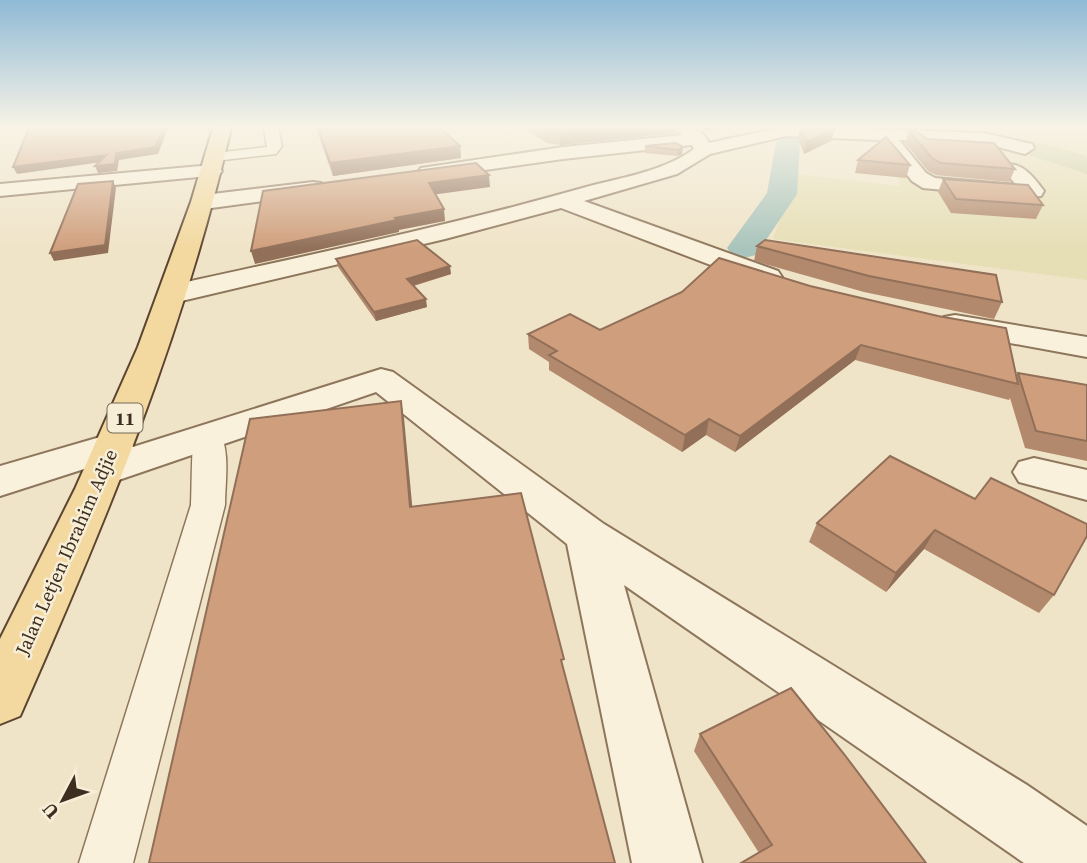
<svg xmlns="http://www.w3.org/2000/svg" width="1087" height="863" viewBox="0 0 1087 863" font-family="'Source Serif 4',serif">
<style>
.farmland{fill:#e6deb5}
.green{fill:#c9cf9b}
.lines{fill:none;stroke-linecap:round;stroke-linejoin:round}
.canal{fill:#a9c4bc;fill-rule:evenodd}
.service-casing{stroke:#8d765c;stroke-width:3}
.minor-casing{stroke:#8d765c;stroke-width:4}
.primary-casing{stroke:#5b4430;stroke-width:4}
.service{fill:#faf1dc;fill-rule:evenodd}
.minor{fill:#faf1dc;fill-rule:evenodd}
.primary{fill:#f3d9a0;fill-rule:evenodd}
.wall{fill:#b2896c}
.shaded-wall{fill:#916f58}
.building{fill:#cf9f7d;stroke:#916f58;stroke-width:2}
.labels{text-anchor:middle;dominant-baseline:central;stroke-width:5;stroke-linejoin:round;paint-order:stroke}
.shield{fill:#f7eed8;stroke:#756857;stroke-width:2}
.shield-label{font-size:18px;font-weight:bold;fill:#3d2e20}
.street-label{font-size:19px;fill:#3d2e20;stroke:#f7eed8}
</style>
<rect width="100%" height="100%" fill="#f0e4c8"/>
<polygon class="farmland" points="880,128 1087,128 1087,280 773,239 797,174 900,186"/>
<polygon class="green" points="1001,138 1045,144 1087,156 1087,174 1016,151"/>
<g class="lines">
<polygon class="canal" points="788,136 797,138 800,143 797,194 756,255 744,258 732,255 727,248 767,193 776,143 779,138"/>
<defs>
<g id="service">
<polygon points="264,128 278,128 282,146 276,154 215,161 208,157 215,153 267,147"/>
<path d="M 207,426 L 218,429 C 231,450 225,481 225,505 L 133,863 L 79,863 L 191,505 C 192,490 191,438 196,429 Z"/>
</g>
<g id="minor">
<path d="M 675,128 C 691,128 702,128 709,143 L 778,128 L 840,128 L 983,133 L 1032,144 L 1034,148 L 1025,154 L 983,143 L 899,140 L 926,173 L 935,178 L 1016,185 L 1003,169 L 1006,165 C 1022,161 1035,179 1044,191 L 1041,196 L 1025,198 L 923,188 L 912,181 L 879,140 L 786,136 L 710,154 L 677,174 L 584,201 L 778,271 L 782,277 L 778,283 L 768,285 L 758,283 L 561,208 L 445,239 L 173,303 L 163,300 L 159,294 L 163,288 L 173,285 C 309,255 445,227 579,189 C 617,178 661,173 694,149 L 692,145 L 563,159 L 428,178 L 421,176 L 418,172 L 421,168 L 563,147 L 682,135 Z"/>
<polygon points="212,165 219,167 222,171 219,175 0,196 0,184"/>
<polygon points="313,182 321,183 324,188 321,193 204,209 196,207 193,202 196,197 204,195"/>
<polygon points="955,315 1087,337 1087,357 944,331 940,324 944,317"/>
<polygon points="381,369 393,372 604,524 1027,785 1087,826 1087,863 1024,863 624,585 702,863 632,863 567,544 376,392 104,485 89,481 84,469 0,496 0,466 114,433 128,437 133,447"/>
<polygon points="1034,458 1087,470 1087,500 1019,482 1013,472 1019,462"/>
</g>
<path id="primary" d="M 213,128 L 231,128 C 183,337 106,521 20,716 L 0,724 L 0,639 L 75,489 L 138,347 L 191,202 Z"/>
</defs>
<use href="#service" class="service-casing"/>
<use href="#minor" class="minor-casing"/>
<use href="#primary" class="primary-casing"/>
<use href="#service" class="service"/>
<use href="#minor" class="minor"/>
<use href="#primary" class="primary"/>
</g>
<g class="wall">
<polygon points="316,128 440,128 460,146 461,158 333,176"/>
<polygon points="524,128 677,128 676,133 560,145 547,143"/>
<polygon points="800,128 831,141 804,154 798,139"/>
<polygon points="909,131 927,139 1015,169 1009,182 936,175 928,171 905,143"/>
<polygon points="645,146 683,147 682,154 678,156 645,153"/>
<polygon points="858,160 910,165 906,178 855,173"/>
<polygon points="943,179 1043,205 1036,219 951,213 938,192"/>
<polygon points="757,246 1002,302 994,319 864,292 754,261"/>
<polygon points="336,259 451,274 414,286 427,307 376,321 338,267"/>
<polygon points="682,292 1017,375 1018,373 1087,385 1087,461 1025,448 1010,398 1009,400 855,360 735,452 706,435 682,452 549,370 549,362 529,349 528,334 600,330"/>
<polygon points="890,456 1054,595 1039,613 924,549 886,592 809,542 817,523"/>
<polygon points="700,734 926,863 759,853 694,751"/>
</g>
<g class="shaded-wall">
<polygon points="163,128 168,128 158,154 119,160 117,171 98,173 95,166"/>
<polygon points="591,128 677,128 676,133 560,145 560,131"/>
<polygon points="703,128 728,128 703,131"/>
<polygon points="835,129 831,141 804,154 807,142"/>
<polygon points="460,146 461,158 333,176 330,163"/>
<polygon points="683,147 682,154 678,156 678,150"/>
<polygon points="106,155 109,161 17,174 13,167"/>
<polygon points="489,175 490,187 431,195 429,183"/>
<polygon points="113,181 116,188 108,253 54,261 50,253"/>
<polygon points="444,209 445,221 399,230 399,232 255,264 251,251 395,218"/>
<polygon points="450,266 451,274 408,287 407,279"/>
<polygon points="426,299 427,307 376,321 374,312"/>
<polygon points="861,345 855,360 735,452 740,436"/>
<polygon points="401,401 404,418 414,525 410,507"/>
<polygon points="709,419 706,435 682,452 685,435"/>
<polygon points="935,530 924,549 886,592 896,573"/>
</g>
<g class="building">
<polygon points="29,128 163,128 155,147 116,153 115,164 95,166 106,155 13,167"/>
<polygon points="318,128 440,128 460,146 330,163"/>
<polygon points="544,128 591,128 560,131 547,129"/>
<polygon points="800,128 835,129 807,142"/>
<polygon points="909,131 917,132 927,139 994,143 1015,169 941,163 932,158"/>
<polygon points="886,137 910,165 858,160"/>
<polygon points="676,143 683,147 678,150 645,146"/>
<polygon points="476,163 489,175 429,183 444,209 395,218 397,220 251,251 263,191"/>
<polygon points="943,179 1028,185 1043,205 956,199"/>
<polygon points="113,181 105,245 50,253 78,184"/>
<polygon points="417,240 450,266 407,279 426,299 374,312 336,259"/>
<polygon points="765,240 996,275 1002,302 869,276 757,246"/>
<polygon points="719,258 810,286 938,316 1006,328 1018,384 861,345 740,436 709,419 685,435 549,355 557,351 528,334 570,314 600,330 682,292"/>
<polygon points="1018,373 1087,385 1087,441 1036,431"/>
<polygon points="401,401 410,507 521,493 564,659 561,660 615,863 149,863 250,419"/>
<polygon points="890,456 975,499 991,478 1087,524 1087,536 1054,595 935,530 896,573 817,523"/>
<polygon points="791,688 844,754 926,863 741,863 772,845 700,734"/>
</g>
<linearGradient id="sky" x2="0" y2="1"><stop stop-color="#8fbad6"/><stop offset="0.51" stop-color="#f8f3e6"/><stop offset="1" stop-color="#f8f3e6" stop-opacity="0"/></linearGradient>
<rect width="1087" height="249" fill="url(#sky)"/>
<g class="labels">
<rect class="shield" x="107.5" y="403.5" width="35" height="29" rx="5"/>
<g class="shield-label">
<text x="125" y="418">11</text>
</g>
<g class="street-label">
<text transform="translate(66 552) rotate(-66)">Jalan Letjen Ibrahim Adjie</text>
</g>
</g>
<g transform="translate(63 800) rotate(229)" stroke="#f7eed8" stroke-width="5" paint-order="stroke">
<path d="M0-5L12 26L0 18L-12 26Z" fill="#3d2e20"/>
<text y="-10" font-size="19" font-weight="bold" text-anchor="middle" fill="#3d2e20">U</text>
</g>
</svg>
